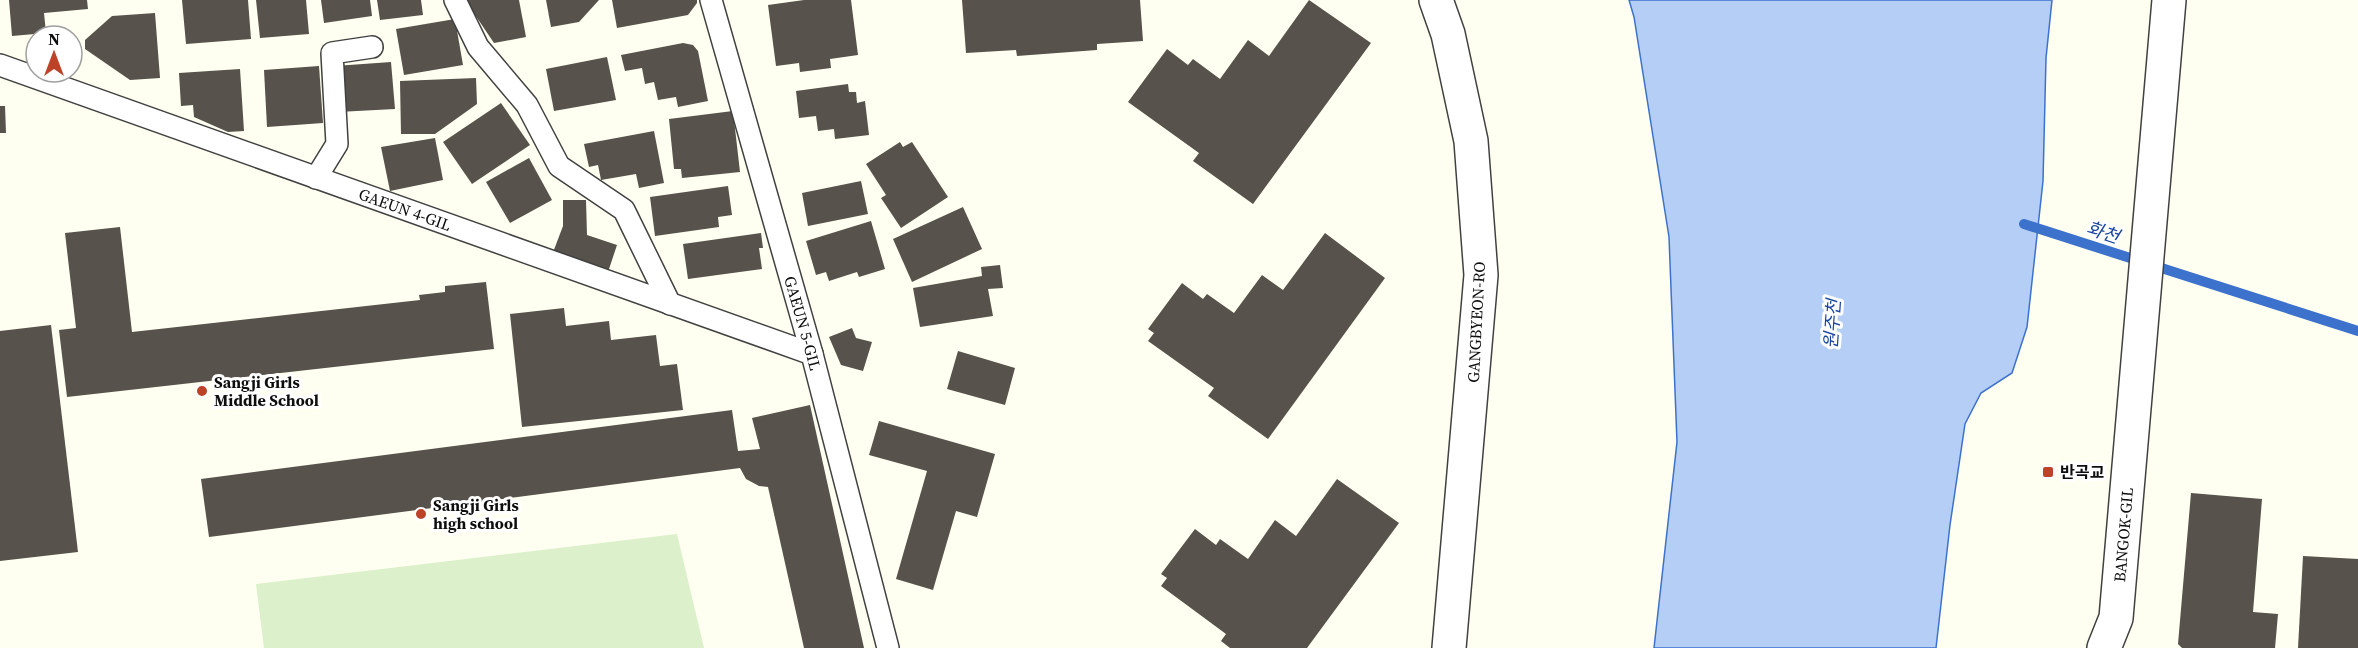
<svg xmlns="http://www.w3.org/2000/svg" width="2358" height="648" viewBox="0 0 2358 648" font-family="'Source Serif 4','Noto Sans KR',serif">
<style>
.pitch{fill:#dbf0cb}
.water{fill:#b5cef5;stroke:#3d72cc;stroke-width:1.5}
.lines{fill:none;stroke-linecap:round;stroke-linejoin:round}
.stream{stroke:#3d72cc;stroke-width:10}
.building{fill:#57524b}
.service-casing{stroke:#414141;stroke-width:24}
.tertiary-casing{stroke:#414141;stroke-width:36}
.service{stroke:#fff;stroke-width:21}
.tertiary{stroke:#fff;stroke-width:33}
.poi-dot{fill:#bd4328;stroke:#fff;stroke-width:2}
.labels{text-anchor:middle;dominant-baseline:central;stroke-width:6;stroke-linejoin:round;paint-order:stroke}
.street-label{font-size:16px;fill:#0e0e0e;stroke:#fff}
.poi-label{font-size:16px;font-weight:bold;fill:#0e0e0e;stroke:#fff;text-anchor:start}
.water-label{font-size:18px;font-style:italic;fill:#18459f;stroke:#fff}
</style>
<rect width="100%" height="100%" fill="#fefff0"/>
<polygon class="pitch" points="677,534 704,648 264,648 256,584"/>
<polygon class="water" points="1629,0 2052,0 2046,58 2043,181 2027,327 2012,373 1981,393 1965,424 1950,525 1936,648 1654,648 1677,442 1669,237 1634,17"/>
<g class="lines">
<polyline class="stream" points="2024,224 2358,331"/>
</g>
<g class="building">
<polygon points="9,0 87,0 88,9 44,13 46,33 12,36"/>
<polygon points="182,0 248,0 251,39 186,44"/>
<polygon points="256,0 306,0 309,34 260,38"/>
<polygon points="321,0 370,0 372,16 324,23"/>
<polygon points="377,0 421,0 423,15 380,20"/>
<polygon points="465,0 519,0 526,37 494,43"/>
<polygon points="546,0 599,0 579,22 551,27"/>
<polygon points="612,0 697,0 697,3 688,15 617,28"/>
<polygon points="804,0 851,0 858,55 830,59 831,68 800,72 799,63 776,66 768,5"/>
<polygon points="962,0 1140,0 1143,41 1097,44 1097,50 1017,56 1016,50 966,53"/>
<polygon points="1309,0 1371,43 1253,204 1193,161 1199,153 1128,102 1167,49 1188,65 1193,59 1220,79 1248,40 1269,56"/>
<polygon points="155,13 160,78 130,80 85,49 85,40 112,16"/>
<polygon points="455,19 463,65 404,75 396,29"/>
<polygon points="683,43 693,45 698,51 708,101 678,107 676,97 658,100 654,82 645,84 642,68 625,71 621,55"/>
<polygon points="607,57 616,100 554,111 546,69"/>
<polygon points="391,62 395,109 338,112 335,66"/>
<polygon points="319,66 323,123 267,127 264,70"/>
<polygon points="240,69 244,131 228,132 194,117 193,105 181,106 179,73"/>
<polygon points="476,78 477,104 435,134 401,134 400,81"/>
<polygon points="848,84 849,92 856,92 857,103 865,101 869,135 835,139 834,129 818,131 816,116 799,118 796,91"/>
<polygon points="501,103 530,145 472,184 443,142"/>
<polygon points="0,106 5,106 6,133 0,133"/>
<polygon points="733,111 740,172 682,178 681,169 674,169 669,119"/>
<polygon points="654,131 664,183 639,188 636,174 601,180 598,165 589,167 584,144"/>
<polygon points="435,138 443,180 390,191 381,147"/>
<polygon points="900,142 903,147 912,142 948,197 901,228 881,198 886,195 866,164"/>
<polygon points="529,158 552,200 510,223 486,182"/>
<polygon points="861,181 868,214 808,226 802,193"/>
<polygon points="728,186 732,215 718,217 719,227 655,236 650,197"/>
<polygon points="563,200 586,200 587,235 617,245 607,275 552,255 563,226"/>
<polygon points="963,207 982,249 912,282 893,239"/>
<polygon points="871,221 885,269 859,277 857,272 829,281 826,272 816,275 806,241"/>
<polygon points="120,227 132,332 420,300 419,295 445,292 445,286 486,282 494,349 67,397 59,330 76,328 65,233"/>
<polygon points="761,233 763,248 759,248 762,269 688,279 683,244"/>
<polygon points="1325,233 1385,278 1268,439 1208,396 1214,388 1148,341 1154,333 1148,329 1182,283 1203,299 1207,294 1234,313 1262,275 1283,290"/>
<polygon points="1000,265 1003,288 988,289 993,316 920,327 913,288 982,276 981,267"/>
<polygon points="564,308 566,326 609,321 611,340 656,335 660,366 677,364 683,410 522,427 510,314"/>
<polygon points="51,325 78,552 0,561 0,331"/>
<polygon points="852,328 856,338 872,342 863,371 841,365 829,337"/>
<polygon points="958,351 1015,368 1005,405 947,389"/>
<polygon points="810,405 864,648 804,648 768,487 759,486 746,479 740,468 209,537 201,479 732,410 738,451 760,449 752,418"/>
<polygon points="879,421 995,454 977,517 956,511 933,590 896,579 927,471 869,455"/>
<polygon points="1337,479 1399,523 1307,648 1230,648 1221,641 1226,634 1161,586 1167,578 1161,574 1195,529 1216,545 1220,539 1248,559 1275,520 1296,536"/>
<polygon points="2191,493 2262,499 2253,612 2278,614 2275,648 2182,648 2178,644"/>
<polygon points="2303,556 2358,559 2358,648 2298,648"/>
</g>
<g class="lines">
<defs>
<g id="service">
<polyline points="455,0 478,47 527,105 559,166 624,210 670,304"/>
<path id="s1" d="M 711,0 L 812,354 L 888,648"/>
<path id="s2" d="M 0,65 L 812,354"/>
<polyline points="316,178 337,144 332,53 372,47"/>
</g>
<g id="tertiary">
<polyline points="1436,0 1448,34 1471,141 1481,275 1449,648"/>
<path id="s3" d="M 2104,648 L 2116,618 L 2169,0"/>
</g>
</defs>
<use href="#service" class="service-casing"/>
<use href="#tertiary" class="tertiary-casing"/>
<use href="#service" class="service"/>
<use href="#tertiary" class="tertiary"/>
</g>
<g class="poi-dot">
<circle cx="202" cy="391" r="6"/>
<rect x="2042" y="466" width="12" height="12" rx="3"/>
<circle cx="421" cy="514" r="6"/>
</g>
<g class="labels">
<g class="street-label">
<text stroke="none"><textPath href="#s2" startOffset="430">GAEUN 4-GIL</textPath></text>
<text transform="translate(1476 322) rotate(-87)">GANGBYEON-RO</text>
<text stroke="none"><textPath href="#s1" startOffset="336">GAEUN 5-GIL</textPath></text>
<text stroke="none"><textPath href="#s3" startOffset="116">BANGOK-GIL</textPath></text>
</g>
<g class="poi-label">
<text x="214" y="382">Sangji Girls<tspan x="214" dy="18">Middle School</tspan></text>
<text x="2060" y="472">반곡교</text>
<text x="433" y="505">Sangji Girls<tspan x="433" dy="18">high school</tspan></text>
</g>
<g class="water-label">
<text transform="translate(2103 232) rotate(18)">화천</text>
<text transform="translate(1832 324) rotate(-86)">원주천</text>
</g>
</g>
<g transform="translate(54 54)"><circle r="28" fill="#ffffff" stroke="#9f9f9f" stroke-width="1.5"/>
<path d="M0-4.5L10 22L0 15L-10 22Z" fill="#bd4328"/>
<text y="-9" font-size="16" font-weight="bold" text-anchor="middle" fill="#0e0e0e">N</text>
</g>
</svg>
